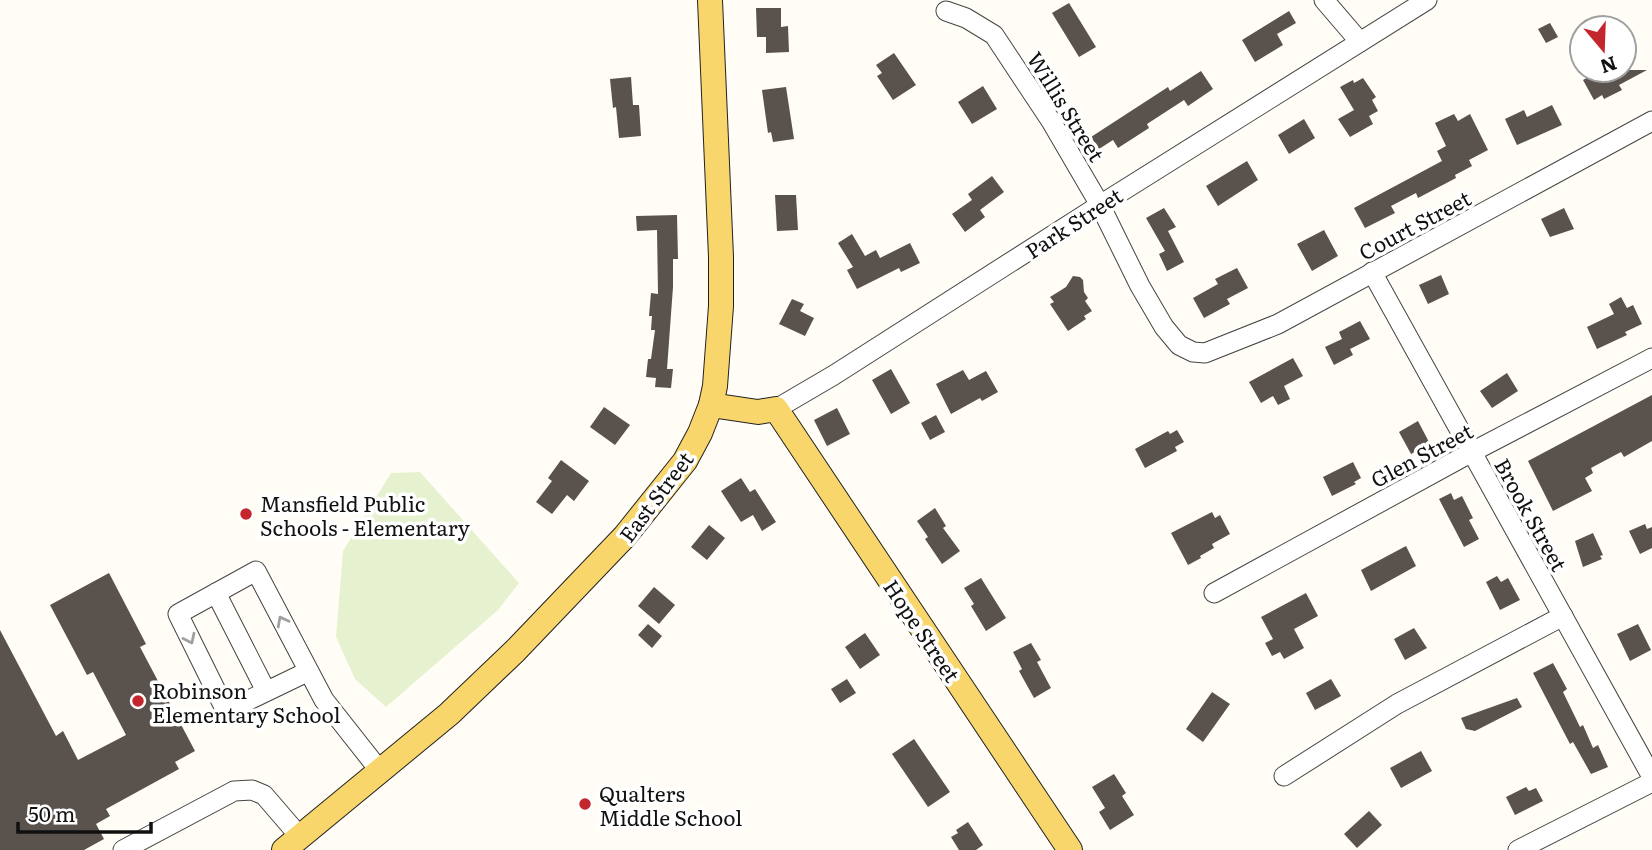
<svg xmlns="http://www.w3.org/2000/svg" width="1652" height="850" viewBox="0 0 1652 850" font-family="Literata,serif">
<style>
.pitch{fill:#e6f2cf}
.building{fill:#5a524d}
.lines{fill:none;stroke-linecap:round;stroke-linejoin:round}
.minor-casing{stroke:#444;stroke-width:21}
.major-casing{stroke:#222;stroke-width:26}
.minor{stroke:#fff;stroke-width:19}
.major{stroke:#f9d66b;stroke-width:24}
.oneway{stroke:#a0a0a0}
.poi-dot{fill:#c4262e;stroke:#fff;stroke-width:2.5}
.labels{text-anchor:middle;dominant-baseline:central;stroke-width:7;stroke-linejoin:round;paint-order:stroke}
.street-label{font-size:21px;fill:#111;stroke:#fff}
.poi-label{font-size:21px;fill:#111;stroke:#fff;text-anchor:start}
</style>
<rect width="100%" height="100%" fill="#fffdf5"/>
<polygon class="pitch" points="420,472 519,583 498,610 386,707 355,679 336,637 343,551 391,473"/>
<g class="building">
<polygon points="1069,3 1096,47 1079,57 1052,13"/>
<polygon points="756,8 781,8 781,27 788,26 789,52 766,53 766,37 757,37"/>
<polygon points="1289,11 1296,23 1277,34 1283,45 1255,62 1242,40"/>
<polygon points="1550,23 1558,37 1546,43 1538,29"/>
<polygon points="894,53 916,85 893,100 877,76 882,73 876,65"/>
<polygon points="1601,70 1647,70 1619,85 1622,90 1604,99 1602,95 1594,100 1583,80"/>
<polygon points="1201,71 1213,89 1188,106 1184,100 1147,124 1149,128 1118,148 1113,140 1099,149 1091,137 1168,87 1170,91"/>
<polygon points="631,77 633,105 639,105 641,136 619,138 616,107 613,108 610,79"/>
<polygon points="1363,78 1376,97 1372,100 1378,111 1369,116 1373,124 1350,137 1338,119 1354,110 1340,87 1353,80 1354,83"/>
<polygon points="983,86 997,109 972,124 958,102"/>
<polygon points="786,87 794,139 773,142 771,132 768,133 762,90"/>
<polygon points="1552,105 1562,125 1517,145 1505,119 1524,110 1527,117"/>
<polygon points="1454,114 1458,121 1470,114 1488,150 1469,160 1472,166 1455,175 1456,178 1418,198 1416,193 1391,206 1395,213 1365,228 1354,208 1442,161 1437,151 1446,146 1435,123"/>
<polygon points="1304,119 1315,138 1289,154 1278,135"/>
<polygon points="1247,161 1258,180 1218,206 1206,186"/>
<polygon points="992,176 1004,192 980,210 985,217 965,232 952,214 972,200 968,194"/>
<polygon points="775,195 796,195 798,230 777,231"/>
<polygon points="1164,208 1176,227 1168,231 1184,262 1167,271 1159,254 1165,251 1146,218"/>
<polygon points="1564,208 1574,229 1550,237 1541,219"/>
<polygon points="677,215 678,259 673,259 673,287 667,369 673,369 671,388 655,387 656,378 646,377 648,359 651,359 655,330 651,330 652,316 649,316 651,293 658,294 657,230 637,231 636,216"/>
<polygon points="1324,230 1338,256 1312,271 1297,244"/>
<polygon points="852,234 865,256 876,250 880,258 910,243 920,263 901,272 899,268 857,289 847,270 853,267 838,243"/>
<polygon points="1237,268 1248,288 1227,299 1230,304 1204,318 1193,298 1218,284 1215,279"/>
<polygon points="1441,275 1449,294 1428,304 1419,285"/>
<polygon points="1073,276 1080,277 1083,280 1084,292 1088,298 1085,301 1092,311 1084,316 1086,319 1068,331 1050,304 1054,302 1050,297 1066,287"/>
<polygon points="1621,297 1627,308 1633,305 1642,324 1625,332 1627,335 1597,349 1587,327 1614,314 1609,304"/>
<polygon points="792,299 804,304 800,311 814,318 805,336 779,324"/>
<polygon points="1360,321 1370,339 1350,349 1353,355 1334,365 1325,347 1342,339 1339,332"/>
<polygon points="1293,358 1303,376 1284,386 1290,399 1278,405 1273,396 1261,403 1249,382"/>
<polygon points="891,369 910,403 891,414 872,380"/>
<polygon points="963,370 969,380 986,371 998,392 982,401 980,398 951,414 936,384"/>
<polygon points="1507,373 1518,391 1492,408 1480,391"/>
<polygon points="1652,395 1652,441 1624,457 1621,452 1591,468 1593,473 1585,478 1592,491 1553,511 1528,461"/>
<polygon points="604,407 630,425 615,445 590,427"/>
<polygon points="837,408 850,434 827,446 814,420"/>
<polygon points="936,415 945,432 930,440 921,423"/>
<polygon points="1418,421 1430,444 1411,454 1399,432"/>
<polygon points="1177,430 1184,442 1175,447 1177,451 1145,468 1135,449 1168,431 1170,434"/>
<polygon points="561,460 589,481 574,501 567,495 552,514 536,502 552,481 548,478"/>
<polygon points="1353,462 1361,478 1354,482 1356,484 1332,496 1323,477"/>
<polygon points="741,478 750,492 755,489 776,522 762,531 753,515 741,522 721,491"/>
<polygon points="1451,493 1454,500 1462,496 1473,518 1469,520 1479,539 1464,547 1439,499"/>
<polygon points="935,508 946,526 943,528 960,551 942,564 925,539 928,537 917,521"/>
<polygon points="1212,512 1215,518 1220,515 1230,534 1212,544 1214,548 1200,556 1201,558 1188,565 1171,533"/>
<polygon points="1645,524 1647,529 1652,527 1652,548 1640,554 1629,531"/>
<polygon points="709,525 725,538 707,560 691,547"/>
<polygon points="1593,533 1603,555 1600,556 1602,559 1583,567 1575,541"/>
<polygon points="1406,546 1416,566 1371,591 1361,570"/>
<polygon points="109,573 146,644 140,647 195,751 175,762 179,769 106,809 110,816 96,824 104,839 84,850 0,850 0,630 56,736 63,731 78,760 126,735 93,672 87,675 50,605"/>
<polygon points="1497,576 1501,582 1508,578 1520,600 1500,610 1486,582"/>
<polygon points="981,578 1006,618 986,631 971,606 974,604 964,588"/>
<polygon points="654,587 675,605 659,624 638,606"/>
<polygon points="1306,593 1318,616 1294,629 1304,648 1284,659 1280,652 1272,656 1265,643 1273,639 1261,617"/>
<polygon points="648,624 662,636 652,648 638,635"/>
<polygon points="1638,624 1651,650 1630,661 1617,634"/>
<polygon points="1414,628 1427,648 1405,660 1394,639"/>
<polygon points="865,633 880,655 860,669 845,647"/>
<polygon points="1031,643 1041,660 1037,662 1051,688 1034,698 1019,671 1022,669 1013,652"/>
<polygon points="1553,663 1567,689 1563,692 1580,727 1583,725 1593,748 1598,745 1608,767 1591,774 1573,742 1570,744 1533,673"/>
<polygon points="847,679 856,693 840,703 831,689"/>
<polygon points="1331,679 1341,696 1315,710 1306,693"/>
<polygon points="1212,692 1230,704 1203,742 1186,729"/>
<polygon points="1517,698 1522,707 1475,731 1466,729 1461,718"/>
<polygon points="914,739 950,792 928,807 892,754"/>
<polygon points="1421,751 1432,771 1401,788 1390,768"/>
<polygon points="1114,774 1126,793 1122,796 1134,815 1110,830 1099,812 1105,808 1092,787"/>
<polygon points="1526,787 1529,791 1536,788 1543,801 1515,815 1506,797"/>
<polygon points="1369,811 1382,825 1357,848 1344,834"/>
<polygon points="968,822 983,845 976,850 959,850 951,837 958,833 956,830"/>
</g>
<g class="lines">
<defs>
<g id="minor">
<polyline points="1324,0 1360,42"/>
<polyline points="946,11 966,18 994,35 1051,121 1100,205 1140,286 1164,327 1179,345 1193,352 1205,353 1278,324 1652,121"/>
<polyline points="1372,272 1652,777"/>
<polyline points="776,409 834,375 1100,205 1427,0"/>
<polyline points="216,593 266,691"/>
<polyline points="1214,593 1472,452 1652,358"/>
<polyline points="309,671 226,711 178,614 256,571 324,700 380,771"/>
<polyline points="1284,776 1397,704 1563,616"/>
<polyline points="123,850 234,791 252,790 264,795 301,838"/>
<polyline points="1518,850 1652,782"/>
</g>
<g id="major">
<polyline points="711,405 758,412 776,409 1070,850"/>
<polyline points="284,850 449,714 515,651 625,536 685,461 700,433 711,405 715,386 721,306 721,257 710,0"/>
</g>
</defs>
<use href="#minor" class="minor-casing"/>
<use href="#major" class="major-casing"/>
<use href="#minor" class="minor"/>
<use href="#major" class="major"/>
</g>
<defs><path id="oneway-chevron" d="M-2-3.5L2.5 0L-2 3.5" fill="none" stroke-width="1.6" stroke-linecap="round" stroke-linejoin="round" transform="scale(1.75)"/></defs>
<g class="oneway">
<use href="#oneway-chevron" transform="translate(282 621) rotate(-118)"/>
<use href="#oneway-chevron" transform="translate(190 639) rotate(64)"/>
</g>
<g class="poi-dot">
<circle cx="246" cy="514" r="7"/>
<circle cx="138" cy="701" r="7"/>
<circle cx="585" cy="804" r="7"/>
</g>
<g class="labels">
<g class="street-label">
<text transform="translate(1067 106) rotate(58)">Willis Street</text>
<text transform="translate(1073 222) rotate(-33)">Park Street</text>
<text transform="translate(1414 224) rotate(-28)">Court Street</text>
<text transform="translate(1421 454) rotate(-28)">Glen Street</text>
<text transform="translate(655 496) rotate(-53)">East Street</text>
<text transform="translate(1532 514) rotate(61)">Brook Street</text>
<text transform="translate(923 630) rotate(56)">Hope Street</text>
</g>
<g class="poi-label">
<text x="260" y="502">Mansfield Public<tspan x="260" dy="24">Schools - Elementary</tspan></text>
<text x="152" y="689">Robinson<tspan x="152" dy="24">Elementary School</tspan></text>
<text x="599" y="792">Qualters<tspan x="599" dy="24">Middle School</tspan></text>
</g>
</g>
<g transform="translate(1603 49) rotate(161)"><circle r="33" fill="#ffffff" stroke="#a0a0a0" stroke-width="2"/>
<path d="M0-5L12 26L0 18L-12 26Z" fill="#c4262e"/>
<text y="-10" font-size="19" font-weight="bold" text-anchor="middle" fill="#111111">N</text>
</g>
<path d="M18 822v10h133v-10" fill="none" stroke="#111111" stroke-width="3.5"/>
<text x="28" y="822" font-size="21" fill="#111111" stroke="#ffffff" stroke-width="5" paint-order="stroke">50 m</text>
</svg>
